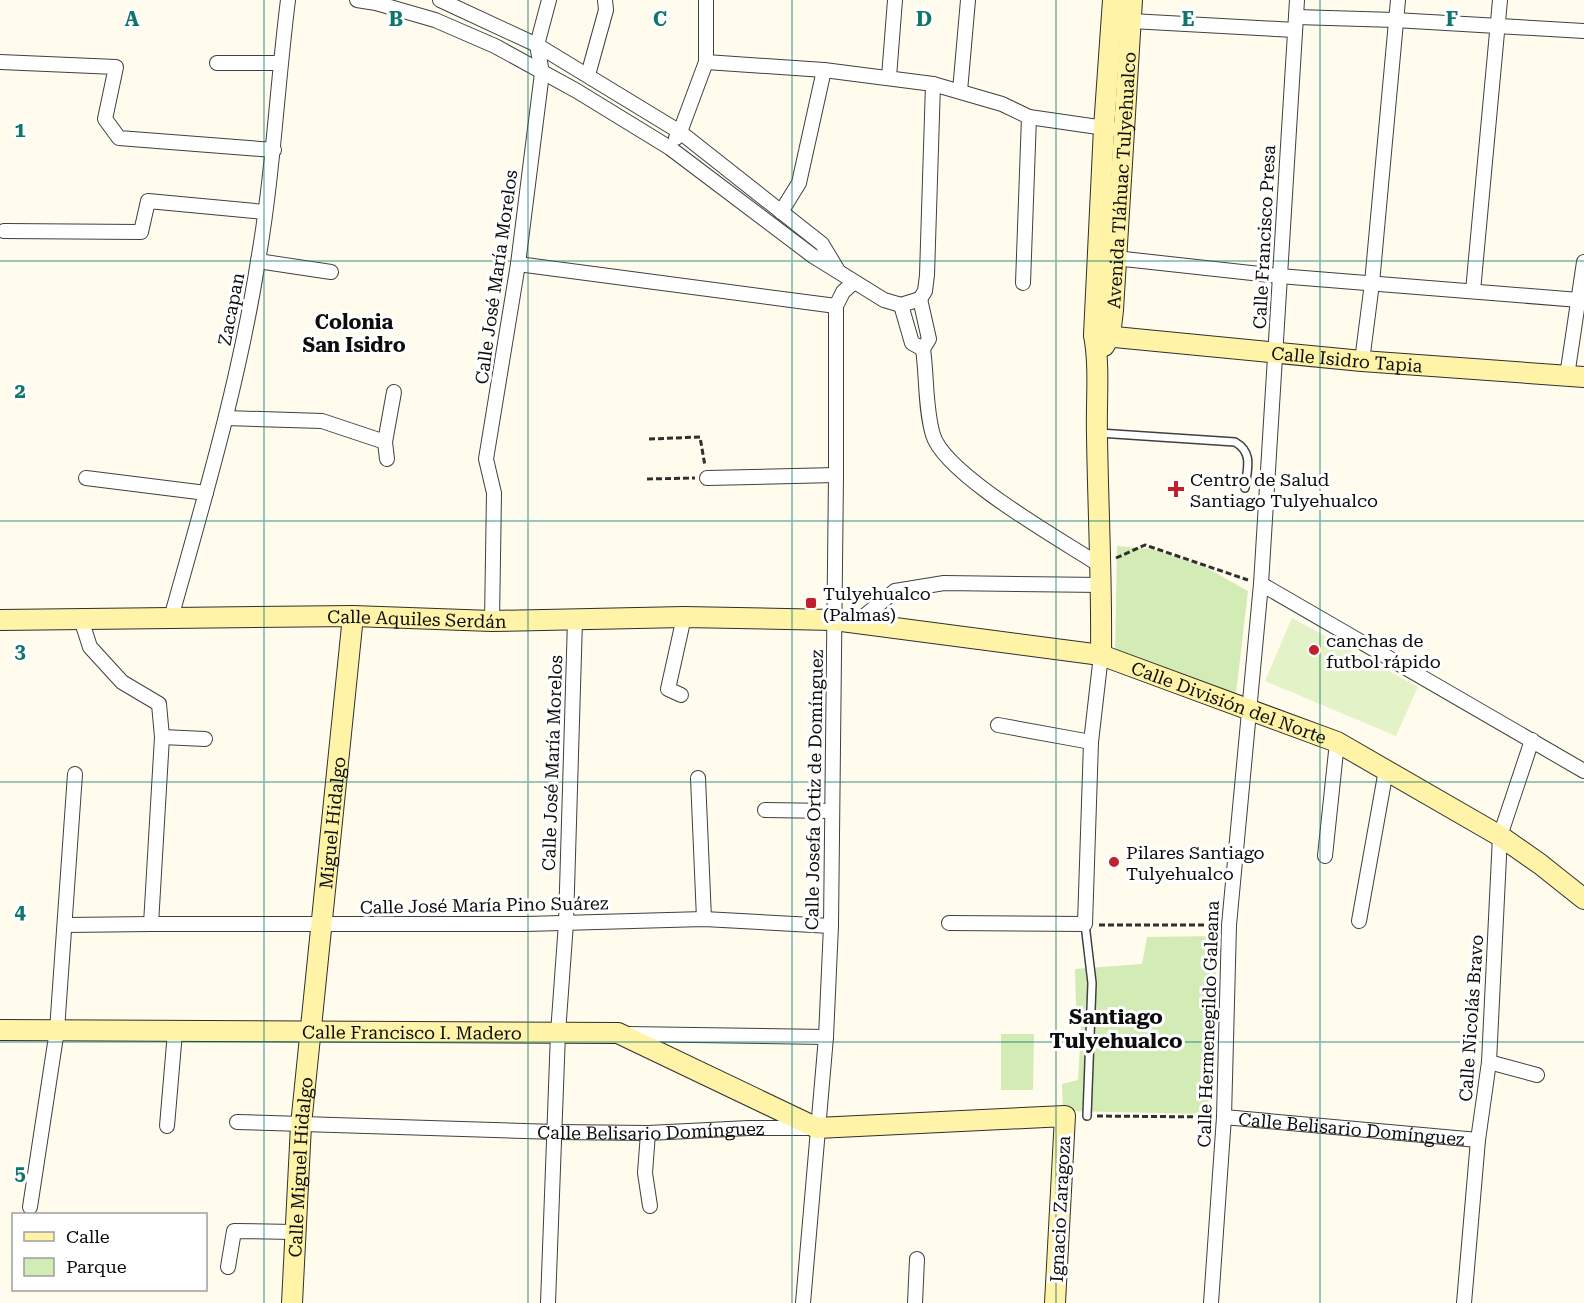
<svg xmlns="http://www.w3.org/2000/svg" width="1584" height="1303" viewBox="0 0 1584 1303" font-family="'Roboto Serif',serif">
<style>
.green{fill:#d3ebb5}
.pitch{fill:#e4f2c7}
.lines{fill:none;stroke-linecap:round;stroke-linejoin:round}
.lane-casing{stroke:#404040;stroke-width:10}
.street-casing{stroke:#404040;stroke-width:16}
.secondary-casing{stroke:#2f2f2f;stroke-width:22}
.path{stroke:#2f2f2f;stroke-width:3;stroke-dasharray:6 3;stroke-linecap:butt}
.lane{stroke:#fff;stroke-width:7}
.street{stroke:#fff;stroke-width:14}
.secondary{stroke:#fff3a8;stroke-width:20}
.grid{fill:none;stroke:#0f766e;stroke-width:1.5;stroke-opacity:0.55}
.poi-dot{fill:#c3202d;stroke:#fff;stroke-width:2}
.labels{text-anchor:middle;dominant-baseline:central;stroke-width:6;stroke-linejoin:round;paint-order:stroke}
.street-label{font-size:18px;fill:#0d0d0d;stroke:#fff}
.poi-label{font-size:18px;fill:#0d0d0d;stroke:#fff;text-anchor:start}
.neighbourhood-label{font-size:20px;font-weight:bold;fill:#0d0d0d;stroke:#fff}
.quarter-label{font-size:21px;font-weight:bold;fill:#0d0d0d;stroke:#fff}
.grid-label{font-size:20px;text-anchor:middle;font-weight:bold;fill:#0f766e;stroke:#fff;stroke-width:6;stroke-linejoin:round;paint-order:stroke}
</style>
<rect width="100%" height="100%" fill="#fffbed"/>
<g class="green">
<polygon points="1117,546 1152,549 1205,567 1248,591 1235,702 1115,654"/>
<polygon points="1218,936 1209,1114 1063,1111 1062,1084 1078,1080 1082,1012 1076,1006 1075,969 1142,964 1147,937"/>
<polygon points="1001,1034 1034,1034 1033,1090 1001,1090"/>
</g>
<polygon class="pitch" points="1292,618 1418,687 1396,736 1265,681"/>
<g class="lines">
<defs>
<g id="lane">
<path d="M 1099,433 L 1235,442 C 1254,453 1247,469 1245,488"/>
<polyline points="1085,924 1092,983 1087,1116"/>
</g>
<g id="street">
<polyline points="357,0 376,3 435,20 495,46 577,91 670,148 813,256 884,300 901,305 920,299"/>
<polyline points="440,0 537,45 680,132 822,244 837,269"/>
<polyline points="1296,17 1395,20 1584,31"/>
<polyline points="1131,21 1295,30"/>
<polyline points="0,62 116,67 105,119 119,138 274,150"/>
<polyline points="706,62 824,70 933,84 1002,104 1029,117 1112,129"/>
<polyline points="217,63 280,63"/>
<polyline points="588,75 606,10 605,0"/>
<polyline points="889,77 895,0"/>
<polyline points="960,91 968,0"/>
<polyline points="676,138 680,132 706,62 706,0"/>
<polyline points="781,212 799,183 824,70"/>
<polyline points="4,231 141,232 148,201 265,212"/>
<polyline points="1115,258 1279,276 1579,300"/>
<polyline points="258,261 331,272"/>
<polyline points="518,264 836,306"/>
<polyline points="1023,283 1029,117"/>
<polyline points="1473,291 1500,0"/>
<path d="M 920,299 L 929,339 L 923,349 C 927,377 925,408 933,435 C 945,475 1063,541 1101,566"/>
<polyline points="920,299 925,291 927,275 933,84"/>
<polyline points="901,305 912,343 923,349"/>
<polyline points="1362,361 1372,283 1398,0"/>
<polyline points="1567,376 1584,262"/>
<polyline points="226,418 322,421 385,442"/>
<polyline points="387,459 385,442 394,392"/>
<polyline points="86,478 206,493"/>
<polyline points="707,478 836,475"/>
<polyline points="1261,584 1584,771"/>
<path d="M 171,618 C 204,500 239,382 258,261 C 273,175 277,87 288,0"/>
<polyline points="81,619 90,647 122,682 159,704 162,737 151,924"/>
<polyline points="492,621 494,493 486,459 518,264 542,73 537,45 549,0"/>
<polyline points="857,622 895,591 944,583 1102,585"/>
<polyline points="681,695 668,689 684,617"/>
<polyline points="998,725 1091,742"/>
<polyline points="162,737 205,739"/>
<polyline points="698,778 704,919"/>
<polyline points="765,810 832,811"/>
<polyline points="1325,856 1337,742"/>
<polyline points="1359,921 1386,770"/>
<polyline points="949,923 1085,924 1091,742 1101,655"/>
<polyline points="66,925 151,924 526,924 704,919 831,926"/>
<polyline points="626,1034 826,1037"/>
<polyline points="1489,1062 1537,1075"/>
<path id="s1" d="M 1224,1117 L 1478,1140"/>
<path id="s2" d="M 237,1122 L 556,1132 L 648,1133 L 749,1128 L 812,1128"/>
<polyline points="167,1126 175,1032"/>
<polyline points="648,1133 645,1173 650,1206"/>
<polyline points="30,1207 57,1030 75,774"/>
<polyline points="228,1267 234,1231 294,1232"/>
<polyline points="548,1303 558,1033 566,923 575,620"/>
<polyline points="803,1303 826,1037 831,926 836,475 836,306 843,292 854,282"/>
<polyline points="915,1303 917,1259"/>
<polyline points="1211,1303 1224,1117 1229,925 1261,584 1297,0"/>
<polyline points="1464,1303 1478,1140 1489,1062 1500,836 1532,740"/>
</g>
<g id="secondary">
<path id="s3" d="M 1094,335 L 1362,361 L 1584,377"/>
<path id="s4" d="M 1104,346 L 1110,336 L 1113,310 L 1132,0"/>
<path id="s5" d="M 0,620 L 353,616 L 492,621 L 684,617 L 834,620 L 1101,655 L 1337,742 L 1500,836 L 1540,864 L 1584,899"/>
<path d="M 1101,655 C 1102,581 1098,508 1097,435 C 1096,401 1100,368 1094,335 L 1104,128 L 1113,0"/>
<path id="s6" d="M 0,1030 L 618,1033 L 817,1128 L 1065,1116 L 1055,1303"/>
<path id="s7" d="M 292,1303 L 301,1125 L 353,616"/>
</g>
</defs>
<use href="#lane" class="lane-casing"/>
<use href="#street" class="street-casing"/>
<use href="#secondary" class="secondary-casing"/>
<g class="path">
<polyline points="649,439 700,437 705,466"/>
<polyline points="647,479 695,478"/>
<polyline points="1116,558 1145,545 1248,580"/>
<polyline points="1099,925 1215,925"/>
<polyline points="1097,1116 1210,1117"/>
</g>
<use href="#lane" class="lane"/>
<use href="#street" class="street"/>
<use href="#secondary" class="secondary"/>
</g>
<path class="grid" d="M 264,0 L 264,1303M 528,0 L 528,1303M 792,0 L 792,1303M 1056,0 L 1056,1303M 1320,0 L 1320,1303M 0,261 L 1584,261M 0,521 L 1584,521M 0,782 L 1584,782M 0,1042 L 1584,1042"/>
<g class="poi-dot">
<path d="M1173 480h6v6h6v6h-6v6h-6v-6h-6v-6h6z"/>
<rect x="805" y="597" width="12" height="12" rx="3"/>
<circle cx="1314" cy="650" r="6"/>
<circle cx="1114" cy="862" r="6"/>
</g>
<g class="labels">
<g class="street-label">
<text stroke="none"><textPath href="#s4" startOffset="168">Avenida Tláhuac Tulyehualco</textPath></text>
<text transform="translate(1264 237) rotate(-87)">Calle Francisco Presa</text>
<text transform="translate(496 277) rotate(-82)">Calle José María Morelos</text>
<text transform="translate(231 309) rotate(-79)">Zacapan</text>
<text stroke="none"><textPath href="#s3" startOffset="254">Calle Isidro Tapia</textPath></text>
<text stroke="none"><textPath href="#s5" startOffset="417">Calle Aquiles Serdán</textPath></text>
<text stroke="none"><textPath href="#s5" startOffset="1240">Calle División del Norte</textPath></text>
<text transform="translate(552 763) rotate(-88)">Calle José María Morelos</text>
<text transform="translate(814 790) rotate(-89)">Calle Josefa Ortiz de Domínguez</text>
<text stroke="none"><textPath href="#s7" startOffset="482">Miguel Hidalgo</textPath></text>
<text transform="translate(484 905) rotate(-1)">Calle José María Pino Suárez</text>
<text transform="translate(1471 1018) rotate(-86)">Calle Nicolás Bravo</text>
<text transform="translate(1208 1024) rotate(-88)">Calle Hermenegildo Galeana</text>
<text stroke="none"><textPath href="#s6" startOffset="412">Calle Francisco I. Madero</textPath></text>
<text stroke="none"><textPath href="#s1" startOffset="128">Calle Belisario Domínguez</textPath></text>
<text stroke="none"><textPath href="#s2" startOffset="414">Calle Belisario Domínguez</textPath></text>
<text stroke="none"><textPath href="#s7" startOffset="136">Calle Miguel Hidalgo</textPath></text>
<text transform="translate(1060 1209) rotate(-87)">Ignacio Zaragoza</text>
</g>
<g class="poi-label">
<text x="1190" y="479">Centro de Salud<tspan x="1190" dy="21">Santiago Tulyehualco</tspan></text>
<text x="823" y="593">Tulyehualco<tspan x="823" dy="21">(Palmas)</tspan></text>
<text x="1326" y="640">canchas de<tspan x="1326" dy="21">futbol rápido</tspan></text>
<text x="1126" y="852">Pilares Santiago<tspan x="1126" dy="21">Tulyehualco</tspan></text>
</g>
<g class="neighbourhood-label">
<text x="354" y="322">Colonia<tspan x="354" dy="23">San Isidro</tspan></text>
</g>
<g class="quarter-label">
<text x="1116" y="1017">Santiago<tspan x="1116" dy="24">Tulyehualco</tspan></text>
</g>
</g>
<g class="grid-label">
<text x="132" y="26">A</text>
<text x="396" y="26">B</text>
<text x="660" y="26">C</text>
<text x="924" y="26">D</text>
<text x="1188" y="26">E</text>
<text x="1452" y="26">F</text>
<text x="20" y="137">1</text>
<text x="20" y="398">2</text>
<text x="20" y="658">3</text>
<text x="20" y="919">4</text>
<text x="20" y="1180">5</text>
</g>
<rect x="12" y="1213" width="195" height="78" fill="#ffffff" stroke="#9e9e9e" stroke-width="1.5"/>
<rect x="24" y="1232" width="30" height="9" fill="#fff3a8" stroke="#9e9e9e" stroke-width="1.5"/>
<text x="66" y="1243" font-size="18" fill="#0d0d0d">Calle</text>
<rect x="24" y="1258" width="30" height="18" fill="#d3ebb5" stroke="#9e9e9e" stroke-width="1.5"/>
<text x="66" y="1273" font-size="18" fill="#0d0d0d">Parque</text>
</svg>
